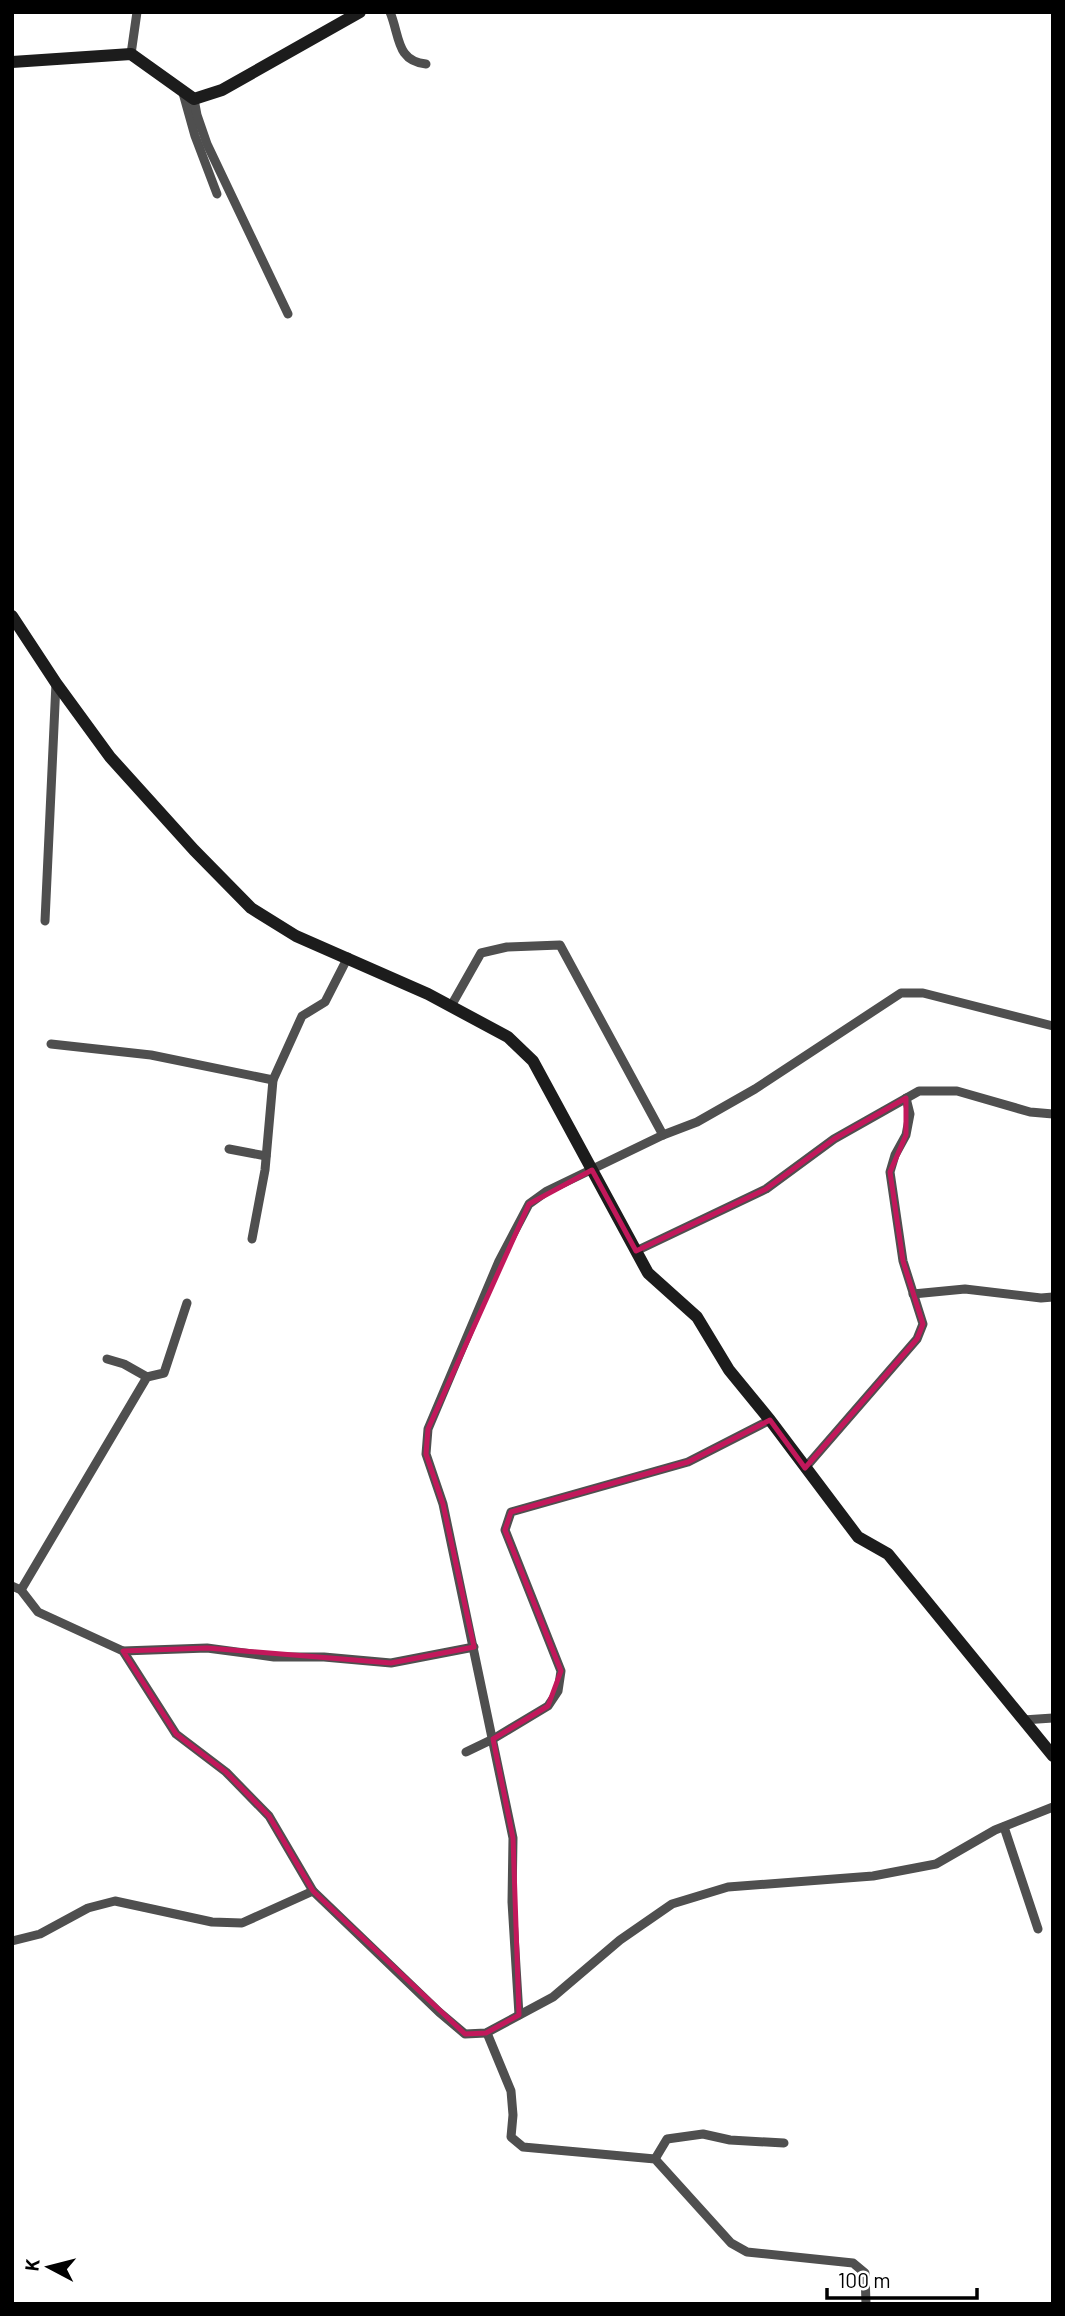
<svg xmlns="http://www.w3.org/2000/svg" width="1065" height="2316" viewBox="0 0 1065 2316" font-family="Barlow,sans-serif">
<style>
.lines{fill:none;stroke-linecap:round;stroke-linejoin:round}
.street{stroke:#4f4f4f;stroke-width:9}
.secondary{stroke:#1c1c1c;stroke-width:12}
.marked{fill:none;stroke:#c2185b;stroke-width:5;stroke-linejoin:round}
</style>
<rect width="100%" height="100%" fill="#fff"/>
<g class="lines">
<g class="street">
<path d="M 390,12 C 400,36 396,61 426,64"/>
<polyline points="131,54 137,12"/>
<polyline points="183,93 195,136 217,194"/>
<polyline points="194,99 197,115 207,144 288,314"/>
<polyline points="45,921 56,683"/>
<polyline points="451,1006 481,953 507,947 560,945 663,1135"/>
<polyline points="51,1044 151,1055 273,1080"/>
<polyline points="229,1149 266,1156"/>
<polyline points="252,1239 265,1170 273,1080 302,1016 325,1002 348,957"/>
<polyline points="636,1251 766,1189 834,1139 919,1091 957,1091 1030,1112 1053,1114"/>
<polyline points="913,1294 965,1289 1041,1298 1053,1297"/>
<polyline points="107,1359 124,1364 147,1377"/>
<polyline points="805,1468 917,1339 923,1324 903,1261 890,1172 895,1155 906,1135 910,1114 906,1098"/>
<polyline points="12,1586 21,1590 38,1612 123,1651 176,1734 226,1772 269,1816 313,1891 439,2012 465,2034 486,2033 553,1997 620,1940 672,1904 728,1887 873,1876 936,1864 995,1830 1053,1807"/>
<polyline points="21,1590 147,1377 164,1373 187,1303"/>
<polyline points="123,1651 207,1648 274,1657 324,1657 391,1663 474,1647"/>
<polyline points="1023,1720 1053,1718"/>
<polyline points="466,1752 493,1739 548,1706 558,1691 561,1671 505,1530 511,1512 688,1462 770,1420"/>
<polyline points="1004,1827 1038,1929"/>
<polyline points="12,1941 40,1934 88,1908 115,1901 212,1922 242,1923 313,1891"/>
<polyline points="519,2015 512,1902 513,1838 443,1504 426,1454 428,1429 499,1261 529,1204 547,1191 663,1135 697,1122 755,1089 901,993 923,993 1053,1026"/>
<polyline points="487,2033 511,2091 513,2115 511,2137 523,2147 655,2159 731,2243 747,2252 853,2263 865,2273 866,2304"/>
<polyline points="655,2159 667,2139 703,2134 730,2140 784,2143"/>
</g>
<g class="secondary">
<polyline points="12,62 131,54 194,99 222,90 360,12"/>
<polyline points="12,616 56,683 110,757 194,850 251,908 296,936 428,994 508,1037 533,1061 648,1273 697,1317 729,1370 770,1420 858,1537 888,1554 1053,1756"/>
</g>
</g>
<path class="marked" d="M 906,1098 L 906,1135 L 890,1172 L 903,1261 L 923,1324 L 917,1339 L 805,1468 L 770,1420 L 688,1462 L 511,1512 L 505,1530 L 561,1671 L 548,1706 L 493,1739 L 513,1838 L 519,2015 L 486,2033 L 465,2034 L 313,1891 L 269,1816 L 226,1772 L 176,1734 L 123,1651 L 207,1648 L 391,1663 L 474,1647 L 443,1504 L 426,1454 L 428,1429 L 529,1204 L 592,1170 L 636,1251 L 766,1189 L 834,1139 Z"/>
<rect width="1065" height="2316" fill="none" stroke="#000000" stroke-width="28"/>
<g transform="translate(49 2267) rotate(277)" stroke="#ffffff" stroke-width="5" paint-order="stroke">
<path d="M0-5L12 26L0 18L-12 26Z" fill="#000000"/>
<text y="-10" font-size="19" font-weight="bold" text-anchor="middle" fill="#000000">K</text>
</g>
<path d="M827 2288v10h150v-10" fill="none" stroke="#000000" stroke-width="3.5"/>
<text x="838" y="2288" font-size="21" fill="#000000" stroke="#ffffff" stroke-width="5" paint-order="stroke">100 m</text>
</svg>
